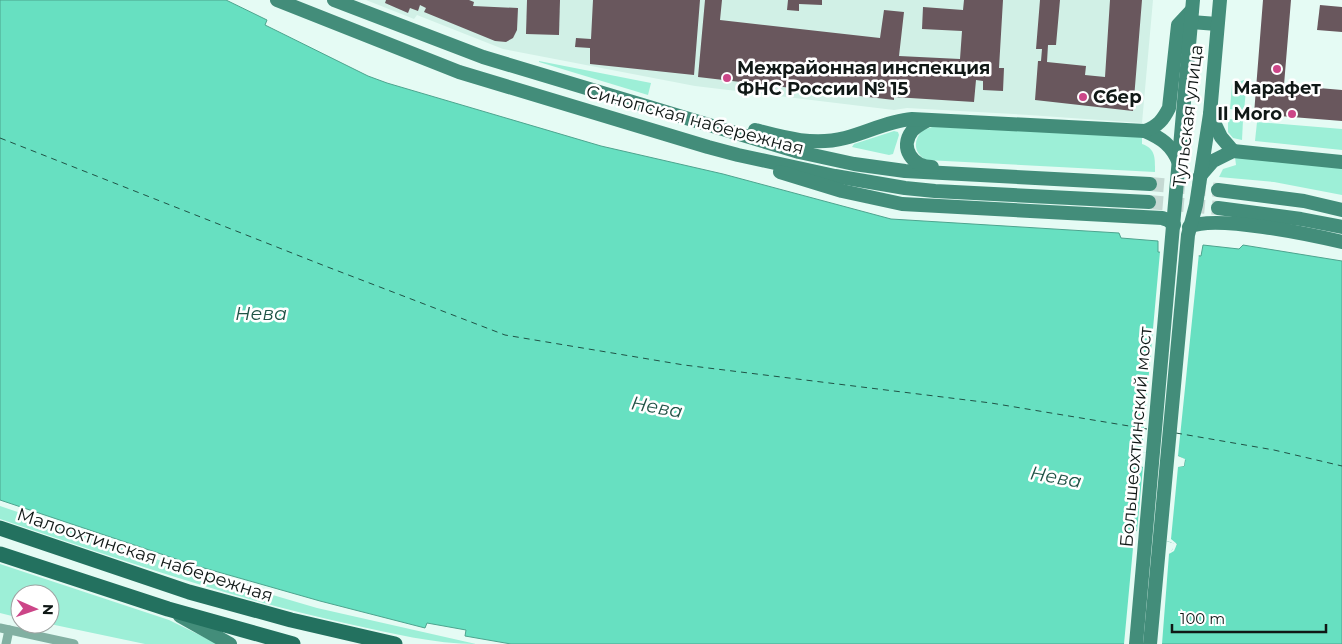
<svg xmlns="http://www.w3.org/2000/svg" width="1342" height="644" viewBox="0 0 1342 644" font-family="Montserrat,sans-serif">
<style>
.built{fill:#d1f0e6}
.green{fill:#9defd7}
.water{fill:#67e0c1;stroke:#4da48e;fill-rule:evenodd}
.pier{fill:#e5fbf4;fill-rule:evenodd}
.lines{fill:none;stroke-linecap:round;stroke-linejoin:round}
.ferry{stroke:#205346;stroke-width:1;stroke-dasharray:6 5;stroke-linecap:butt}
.building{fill:#69575d}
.secondary-tunnel{stroke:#c5d9d3;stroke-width:14;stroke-dasharray:14 7;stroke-linecap:butt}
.street{stroke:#82b0a2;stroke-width:9}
.secondary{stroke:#438d7a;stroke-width:14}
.primary{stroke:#23715f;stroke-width:15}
.poi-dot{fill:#cc4688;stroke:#fff;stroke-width:2}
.labels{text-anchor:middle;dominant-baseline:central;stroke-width:5;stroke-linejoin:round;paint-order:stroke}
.poi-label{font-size:18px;font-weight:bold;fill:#101816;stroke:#fff;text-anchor:start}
.street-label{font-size:18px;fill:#101816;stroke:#fff}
.water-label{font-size:19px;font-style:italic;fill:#205346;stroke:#fff}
</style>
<rect width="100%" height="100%" fill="#e5fbf4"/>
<polygon class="built" points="366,0 1153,0 1142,123 1029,115 907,108 894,110 695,86 503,49 417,15 414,19"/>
<g class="green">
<polygon points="539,61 651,83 648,95 539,62"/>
<polygon points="1247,79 1244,111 1230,109 1232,84"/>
<polygon points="1228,119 1243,120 1242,140 1233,138 1228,132"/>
<polygon points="1257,122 1342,129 1342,150 1255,141"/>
<path d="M 935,126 L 1142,137 L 1142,144 C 1156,149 1155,158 1155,172 L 926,160 C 913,152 913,140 923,130 Z"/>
<polygon points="894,131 898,132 899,135 893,154 889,155 852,147 854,144"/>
<polygon points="1235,157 1342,168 1342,195 1274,182 1219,177 1223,169 1236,165"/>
<path d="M 0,506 L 194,572 L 317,608 L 476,644 C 434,644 391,633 349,624 C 230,598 115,558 0,519 Z"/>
<polygon points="0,564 169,620 218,644 145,644 50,624 50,594 20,594 20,618 0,613"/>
</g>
<path class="water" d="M 0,0 L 226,0 L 267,20 L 265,25 L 368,76 L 387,83 L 601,146 L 723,174 L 891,219 L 1119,233 L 1121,238 L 1158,241 L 1158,252 L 1201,256 L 1203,245 L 1239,249 L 1243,245 L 1342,261 L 1342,644 L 511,644 L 465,636 L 466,630 L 427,623 L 425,628 L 320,601 L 197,566 L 0,500 ZM 1131,450 L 1178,456 L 1185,460 L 1184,466 L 1143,467 L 1129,461 ZM 1137,531 L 1177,544 L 1169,554 L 1123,544 L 1124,533 Z"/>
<path class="pier" d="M 1161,241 L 1160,249 L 1199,253 L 1178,456 L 1185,459 L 1184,466 L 1178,467 L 1171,539 L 1177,544 L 1174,551 L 1169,554 L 1162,644 L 1124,644 L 1133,548 L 1123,544 L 1124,533 L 1137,531 L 1143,467 L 1129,461 L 1131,450 L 1142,449 ZM 1141,452 L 1178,458 L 1182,461 L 1182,464 L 1144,464 L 1132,459 L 1133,453 ZM 1137,534 L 1170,542 L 1174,544 L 1172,550 L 1169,551 L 1133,545 L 1126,542 L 1126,535 Z"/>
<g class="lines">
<g class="ferry">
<polyline points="0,138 325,266 505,335 684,365 991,403 1147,429"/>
<polyline points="1176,433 1274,450 1342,466"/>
</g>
</g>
<g class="building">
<polygon points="386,0 469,0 474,2 473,6 518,8 517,30 513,38 506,42 495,41 424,12 426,8 420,5 418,11 410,8 408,13 385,3"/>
<polygon points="527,0 560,0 559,35 526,34"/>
<polygon points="593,0 700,0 694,75 590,64 590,48 575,47 576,38 591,39"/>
<polygon points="705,0 722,0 720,20 880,38 884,10 904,12 899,56 960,59 962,31 922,29 923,7 963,10 964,0 1003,0 999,68 1004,68 1003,91 983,90 983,81 976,80 974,102 894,97 894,100 698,77"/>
<polygon points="788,0 822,0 822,5 799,4 799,11 787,10"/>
<polygon points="1040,0 1060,0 1056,45 1048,45 1047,62 1086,66 1085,75 1105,77 1110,0 1142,0 1133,111 1035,100 1038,61 1041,61 1042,49 1036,49"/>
<polygon points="1263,0 1291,0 1284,85 1342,90 1342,121 1254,114"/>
<polygon points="1320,5 1342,7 1342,32 1317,30"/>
</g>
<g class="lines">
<g class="secondary-tunnel">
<polyline points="1150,184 1218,190"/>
<polyline points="1149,202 1218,208"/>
</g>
<g class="street">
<polyline points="0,628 74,644"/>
<polyline points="6,644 9,630"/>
</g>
<g class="secondary">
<polyline points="277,0 459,72 708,147 738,155 835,176 905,188 935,191 1149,202"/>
<polyline points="334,0 483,57 799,152 854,164 905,171 1150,184"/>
<polyline points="1191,22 1217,24"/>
<polyline points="1210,114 1221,137 1233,151"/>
<path d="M 928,120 C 923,123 916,126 912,131 C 899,148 913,167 932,167"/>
<path d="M 755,130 C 785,138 814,146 845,138 C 868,132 888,121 912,119 L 1145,131 C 1161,138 1172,145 1179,163"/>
<path d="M 1145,131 C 1158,126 1163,120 1169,108 L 1178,25 L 1192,10"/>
<polyline points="780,172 842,191 902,204 1162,218 1168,220 1174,225"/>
<polyline points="1200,176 1213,161 1233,151 1342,162"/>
<polyline points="1218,190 1304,201 1342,210"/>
<polyline points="1218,208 1301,219 1342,227"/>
<path d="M 1189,227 C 1214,214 1312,235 1342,242"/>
<polyline points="180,616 230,644"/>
<polyline points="1136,644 1193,0"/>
<polyline points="1150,644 1188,235 1196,205 1210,114 1220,0"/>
</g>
<g class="primary">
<polyline points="0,528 189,592 291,620 395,644"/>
<polyline points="0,554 168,609 293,644"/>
</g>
</g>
<g class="poi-dot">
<circle cx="1277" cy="69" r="5"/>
<circle cx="727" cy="78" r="5"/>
<circle cx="1083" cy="97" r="5"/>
<circle cx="1292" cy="114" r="5"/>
</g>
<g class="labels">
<g class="poi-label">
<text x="737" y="68">Межрайонная инспекция<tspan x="737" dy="21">ФНС России № 15</tspan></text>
<text x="1277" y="88" text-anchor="middle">Марафет</text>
<text x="1093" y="97">Сбер</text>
<text x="1282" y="114" text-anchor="end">Il Moro</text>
</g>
<g class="street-label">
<text transform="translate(1188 116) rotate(-83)">Тульская улица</text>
<text transform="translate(695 120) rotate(15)">Синопская набережная</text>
<text transform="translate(1136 437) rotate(-85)">Большеохтинский мост</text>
<text transform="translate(145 555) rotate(18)">Малоохтинская набережная</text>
</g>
<g class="water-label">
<text x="261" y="313">Нева</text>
<text transform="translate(657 407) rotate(10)">Нева</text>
<text transform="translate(1056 477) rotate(10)">Нева</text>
</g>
</g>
<g transform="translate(35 609) rotate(92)"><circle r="24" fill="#ffffff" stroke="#9fa3a2"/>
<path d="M0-4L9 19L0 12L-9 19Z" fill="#cc4688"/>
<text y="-8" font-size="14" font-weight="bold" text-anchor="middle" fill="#101816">N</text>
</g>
<path d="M1172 624v8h154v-8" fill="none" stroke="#101816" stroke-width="2.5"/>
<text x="1180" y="624" font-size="15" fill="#101816" stroke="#ffffff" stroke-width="4" paint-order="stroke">100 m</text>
</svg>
